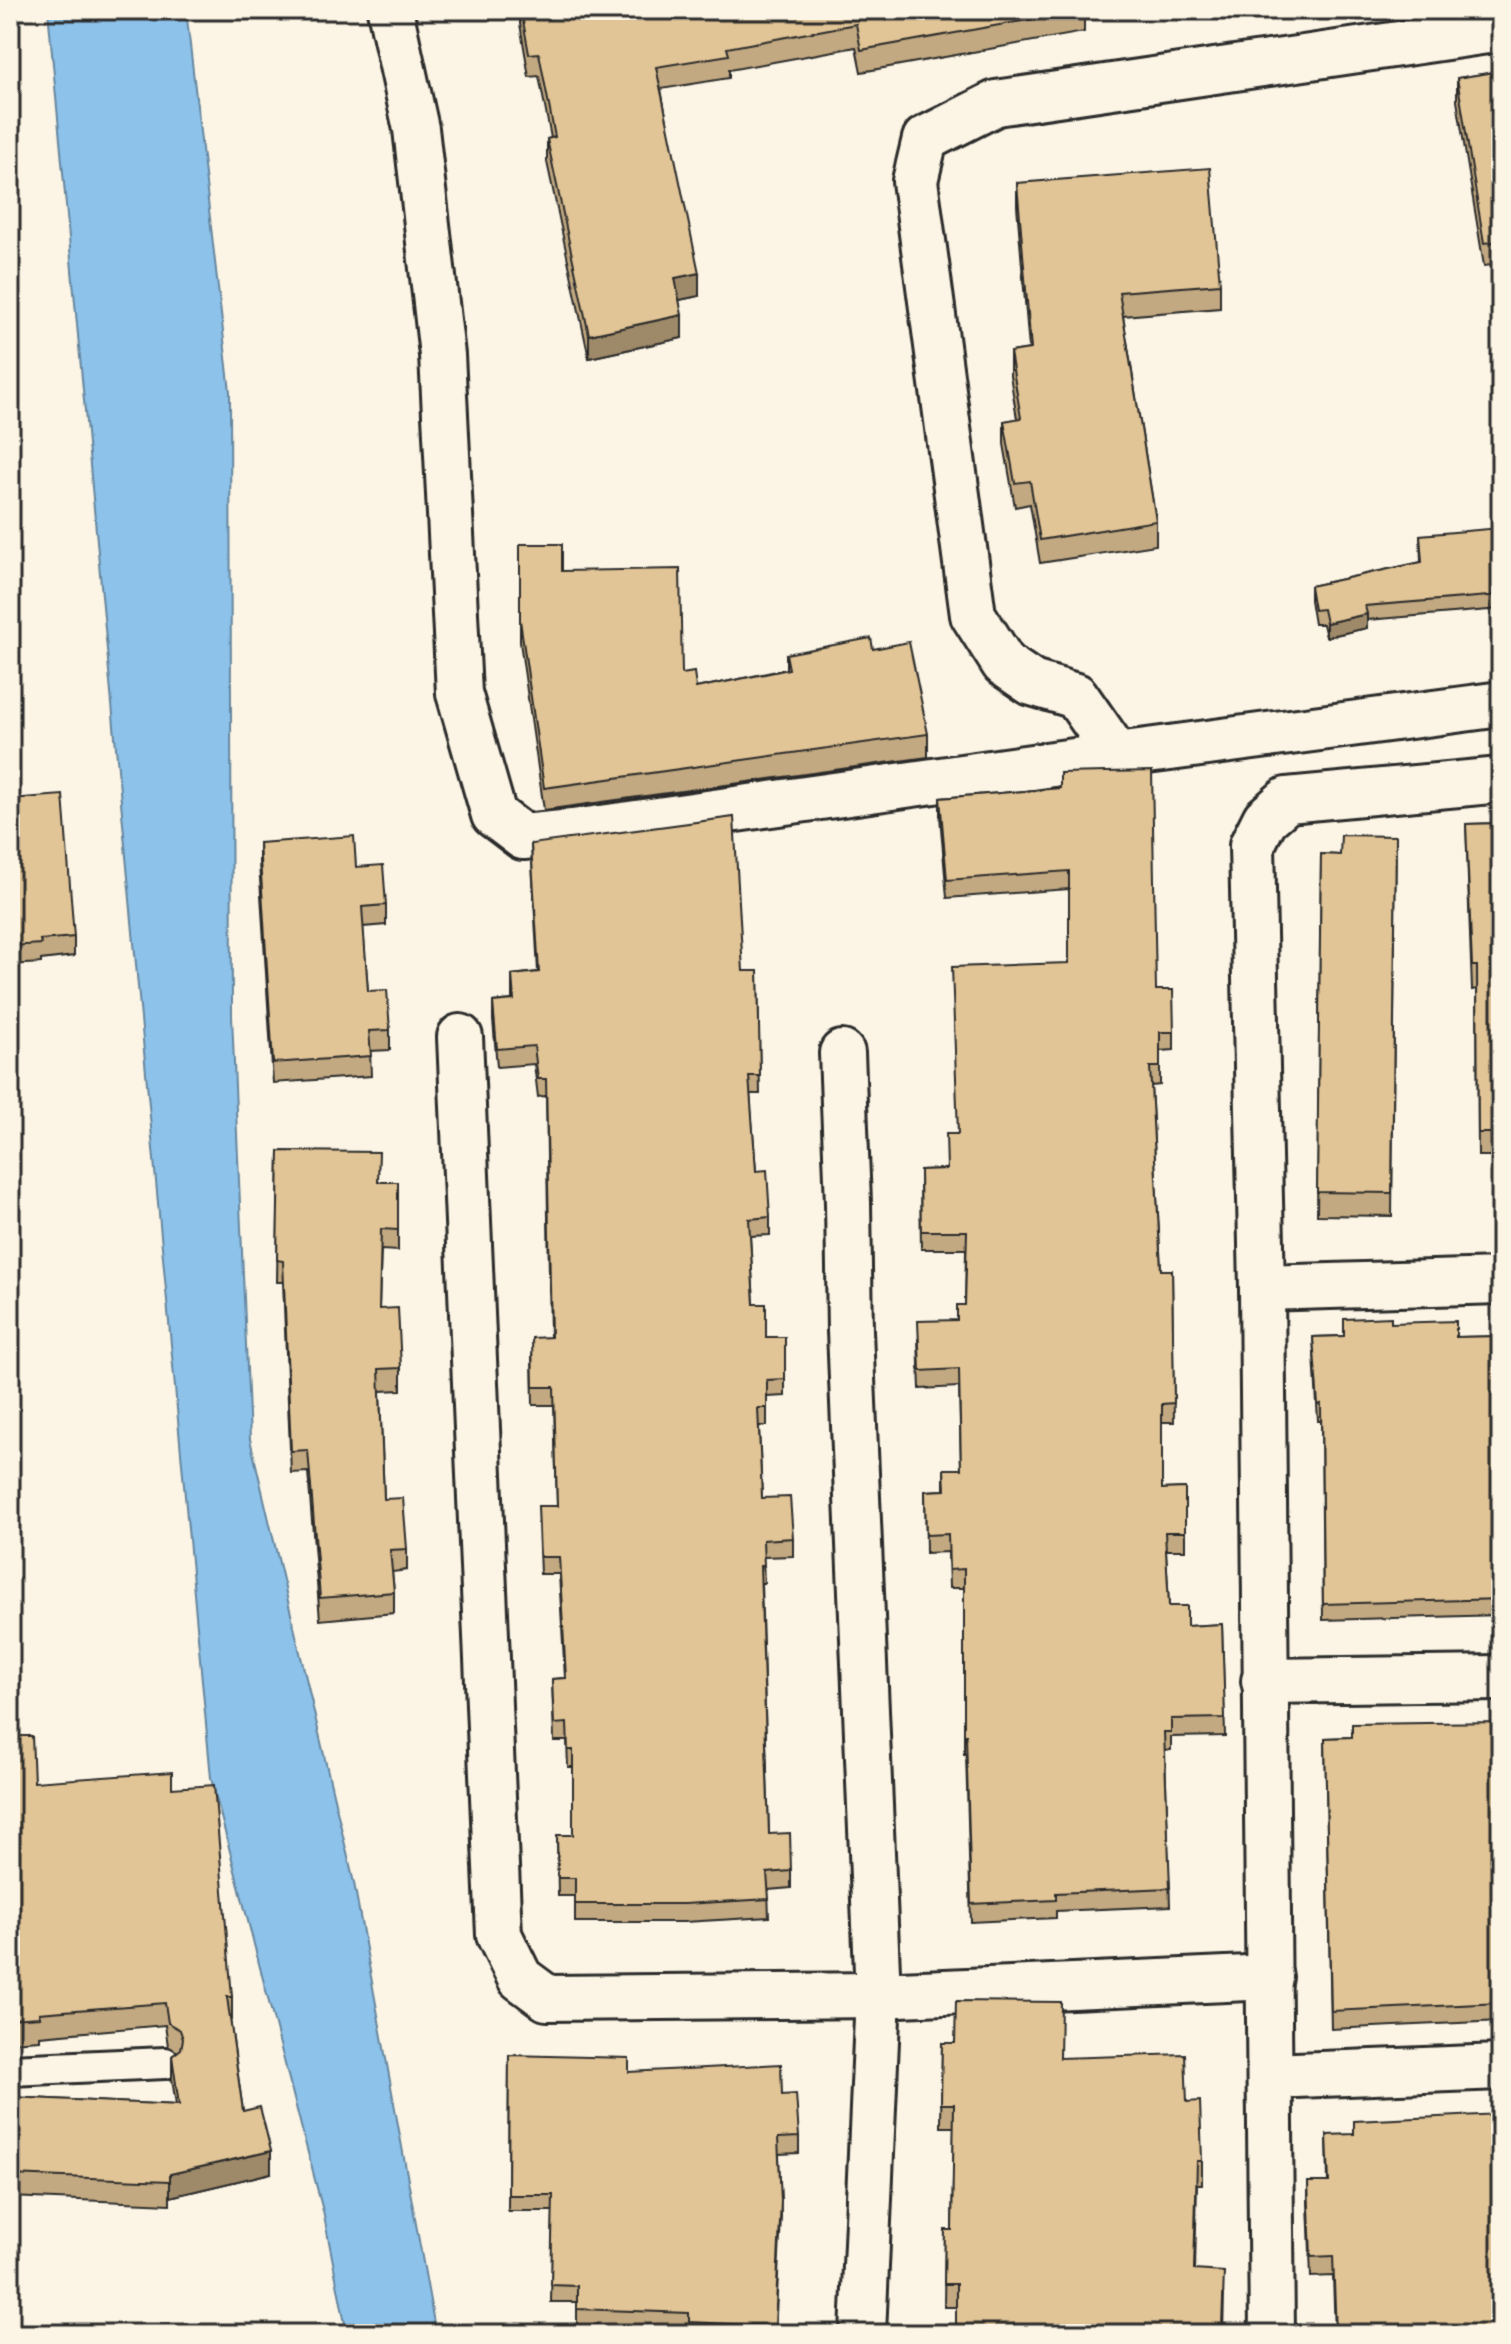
<svg xmlns="http://www.w3.org/2000/svg" width="1511" height="2344" viewBox="0 0 1511 2344" font-family="'Playpen Sans',sans-serif">
<style>
.water{fill:#8dc2ea;stroke:#66869e;stroke-width:2}
.lines{fill:none;stroke-linecap:round;stroke-linejoin:round}
.service-casing{stroke:#2b2b2b;stroke-width:36}
.minor-casing{stroke:#2b2b2b;stroke-width:50}
.service{stroke:#fcf5e5;stroke-width:30}
.minor{stroke:#fcf5e5;stroke-width:44}
.wall{fill:#c2a981;stroke:#2b2b2b;stroke-width:2}
.shaded-wall{fill:#9e8a69;stroke:#2b2b2b;stroke-width:2}
.building{fill:#e2c596;stroke:#2b2b2b;stroke-width:2}
</style>
<rect width="100%" height="100%" fill="#fcf5e5"/>
<filter id="ink" filterUnits="userSpaceOnUse"><feTurbulence type="fractalNoise" baseFrequency=".0125" numOctaves="2"/><feDisplacementMap in="SourceGraphic" scale="16" xChannelSelector="R" yChannelSelector="G"/><feConvolveMatrix kernelMatrix="1 2 1 2 8 2 1 2 1" color-interpolation-filters="sRGB"/></filter>
<g filter="url(#ink)">
<polygon class="water" points="48,10 186,10 230,392 232,1016 250,1439 354,1883 436,2334 347,2334 323,2211 211,1778"/>
<g class="lines">
<defs>
<polyline id="service" points="10,2070 165,2063"/>
<g id="minor">
<polyline points="390,10 416,129 442,355 459,693 494,815 523,837 573,832 1117,755"/>
<polyline points="1501,29 996,103 925,139 915,181 973,615 1004,664 1032,683 1076,696 1117,755 1501,704"/>
<polyline points="460,1037 499,1935 520,1978 547,1998 878,1995 1270,1977"/>
<polyline points="842,1053 848,1203 850,1331 878,1995 863,2334"/>
<polyline points="1262,1288 1501,1281"/>
<polyline points="1264,1681 1501,1678"/>
<polyline points="1270,2076 1501,2067"/>
<polyline points="1272,2334 1262,1288 1252,845 1265,819 1287,800 1501,780"/>
</g>
</defs>
<use href="#service" class="service-casing"/>
<use href="#minor" class="minor-casing"/>
<use href="#service" class="service"/>
<use href="#minor" class="minor"/>
</g>
<g class="wall">
<polygon points="520,10 1113,10 1084,15 1084,32 861,72 856,47 729,70 729,78 661,89 699,296 679,300 682,338 589,358 547,162 547,139 551,138 539,76 529,77 520,24"/>
<polygon points="1501,71 1501,264 1484,266 1457,101 1457,78"/>
<polygon points="1017,183 1220,284 1220,308 1123,316 1156,521 1156,545 1040,563 1030,504 1015,507 1004,444 1004,421 1017,419 1010,375 1010,352 1029,349 1017,206"/>
<polygon points="1420,535 1501,543 1501,609 1367,620 1367,628 1326,637 1323,624 1314,624 1310,600 1310,586 1421,562"/>
<polygon points="520,544 562,571 682,674 696,688 786,669 786,654 873,649 928,734 928,757 544,810 520,642"/>
<polygon points="1060,788 1156,990 1174,1032 1174,1050 1160,1051 1160,1085 1151,1086 1161,1270 1172,1270 1174,1422 1162,1422 1162,1489 1185,1488 1185,1550 1166,1550 1169,1606 1187,1626 1222,1624 1225,1736 1171,1737 1171,1750 1165,1751 1170,1906 1056,1911 1056,1918 971,1922 966,1754 964,1754 964,1588 949,1588 948,1552 926,1553 925,1491 944,1490 944,1469 961,1469 959,1387 920,1389 918,1339 957,1320 965,1305 966,1249 921,1249 920,1170 946,1169 957,1134 1069,963 1069,889 947,898 940,816 940,798"/>
<polygon points="10,799 74,937 74,956 41,960 41,963 10,965"/>
<polygon points="1501,823 1501,1156 1478,1156 1477,989 1472,990 1466,824"/>
<polygon points="1396,836 1392,1216 1317,1215 1321,854 1340,855"/>
<polygon points="259,843 356,867 386,905 386,925 363,927 368,991 390,1030 390,1050 370,1051 371,1076 273,1083 259,863"/>
<polygon points="531,844 743,971 758,971 760,1094 750,1094 756,1171 770,1217 770,1235 750,1236 754,1304 766,1337 785,1337 785,1396 767,1397 767,1426 759,1426 762,1498 793,1538 793,1556 763,1557 764,1583 761,1583 769,1834 791,1871 791,1888 768,1890 769,1917 684,1922 575,1922 575,1896 558,1896 557,1835 573,1835 573,1767 568,1767 567,1741 554,1741 552,1679 565,1678 559,1574 540,1574 538,1524 557,1506 554,1405 533,1405 532,1355 550,1337 546,1096 538,1097 534,1064 497,1067 493,1020 493,1002 512,1000 512,975 538,972"/>
<polygon points="279,1151 379,1182 398,1182 398,1251 381,1250 379,1309 401,1368 401,1390 380,1391 384,1499 407,1549 407,1570 392,1572 394,1592 394,1613 320,1620 308,1472 291,1473 283,1282 277,1282"/>
<polygon points="1391,1323 1456,1337 1501,1336 1501,1615 1323,1620 1321,1421 1318,1421 1313,1337 1344,1336"/>
<polygon points="1501,1722 1501,2021 1331,2029 1325,1738 1352,1737"/>
<polygon points="10,1736 34,1782 172,1788 232,1997 232,2020 230,2020 243,2111 271,2173 170,2197 170,2204 10,2197 10,2097 176,2105 172,2079 172,2056 178,2052 168,2046 165,2025 40,2036 40,2040 10,2042"/>
<polygon points="942,2043 1061,2058 1187,2102 1202,2161 1202,2184 1197,2184 1195,2270 1224,2295 1223,2334 956,2334 956,2307 944,2307 945,2230 952,2230 954,2127 941,2127"/>
<polygon points="509,2055 782,2095 799,2137 799,2153 779,2154 781,2217 775,2334 689,2334 689,2329 577,2325 577,2302 551,2302 553,2211 508,2211"/>
<polygon points="1327,2135 1501,2334 1335,2334 1333,2276 1311,2277 1308,2203 1308,2182 1328,2182"/>
</g>
<g class="shaded-wall">
<polygon points="699,273 699,296 675,301 675,278"/>
<polygon points="682,315 682,338 589,358 589,335"/>
<polygon points="1367,614 1367,628 1326,637 1326,623"/>
<polygon points="271,2151 271,2173 170,2197 170,2204 170,2174"/>
</g>
<g class="building">
<polygon points="521,10 1083,10 861,50 856,24 727,48 729,55 656,67 699,273 675,278 682,315 589,335 547,139 555,137 539,53 529,54"/>
<polygon points="1501,71 1501,241 1484,243 1457,78"/>
<polygon points="1210,168 1220,284 1119,292 1156,521 1040,540 1030,481 1015,483 1004,421 1021,418 1010,352 1031,349 1017,183"/>
<polygon points="1500,528 1501,543 1501,595 1365,606 1367,614 1326,623 1323,609 1314,610 1310,586 1422,562 1420,535"/>
<polygon points="520,544 562,544 562,571 680,569 682,674 694,672 696,688 789,669 786,654 871,638 873,649 909,642 928,734 544,788 520,620"/>
<polygon points="1152,771 1156,990 1173,990 1174,1032 1160,1032 1160,1067 1150,1067 1161,1270 1172,1270 1174,1403 1162,1404 1162,1489 1185,1488 1185,1532 1165,1532 1169,1606 1187,1606 1187,1626 1222,1624 1225,1718 1171,1719 1171,1732 1164,1732 1170,1888 1056,1893 1056,1900 971,1904 966,1735 964,1735 964,1569 949,1570 948,1534 926,1535 925,1491 945,1490 944,1469 961,1469 959,1369 920,1371 918,1321 957,1320 957,1305 965,1305 967,1231 921,1231 920,1170 947,1169 946,1134 958,1134 952,967 1069,963 1069,871 947,880 940,798 1060,788 1060,773"/>
<polygon points="63,795 74,937 40,940 41,944 10,946 10,799"/>
<polygon points="734,817 743,971 758,971 760,1076 749,1076 756,1171 767,1170 770,1217 749,1219 754,1304 766,1304 766,1337 785,1337 785,1379 767,1380 767,1408 758,1408 762,1498 790,1497 793,1538 763,1540 764,1566 760,1566 769,1834 790,1833 791,1871 767,1873 769,1899 684,1904 575,1904 575,1878 558,1878 557,1835 573,1835 573,1750 568,1750 567,1723 554,1724 552,1679 566,1678 559,1557 540,1557 538,1506 557,1506 554,1387 533,1387 532,1338 551,1337 546,1079 538,1079 534,1046 497,1049 493,1002 514,1000 512,975 539,972 531,844"/>
<polygon points="1501,823 1501,1133 1478,1133 1477,966 1472,966 1466,824"/>
<polygon points="1341,835 1396,836 1392,1193 1317,1192 1321,854 1340,855"/>
<polygon points="354,836 356,867 383,865 386,905 362,907 368,991 387,990 390,1030 369,1031 371,1056 273,1063 259,843"/>
<polygon points="279,1151 379,1152 378,1182 398,1182 398,1230 381,1229 379,1309 398,1308 401,1368 379,1369 384,1499 403,1498 407,1549 390,1550 394,1592 320,1598 308,1450 291,1451 283,1261 277,1260"/>
<polygon points="1391,1317 1391,1323 1456,1321 1456,1337 1501,1336 1501,1599 1323,1604 1321,1404 1318,1405 1313,1337 1344,1336 1344,1319"/>
<polygon points="1501,1722 1501,2003 1331,2011 1325,1738 1352,1737 1352,1724"/>
<polygon points="10,1736 32,1736 34,1782 172,1772 172,1788 214,1785 232,1997 227,1997 243,2111 260,2107 271,2151 170,2174 170,2181 10,2175 10,2097 179,2105 172,2056 181,2049 183,2039 180,2030 168,2023 165,2003 39,2013 40,2017 10,2019"/>
<polygon points="956,2001 1061,2002 1060,2058 1185,2054 1187,2102 1200,2101 1202,2161 1197,2161 1194,2270 1224,2272 1222,2327 1201,2326 1201,2334 983,2334 983,2331 956,2330 956,2284 944,2284 945,2230 952,2230 954,2104 941,2104 942,2043 955,2043"/>
<polygon points="509,2055 629,2058 629,2072 781,2064 782,2095 796,2094 799,2137 778,2138 781,2201 775,2326 689,2322 689,2313 577,2309 577,2286 551,2285 553,2195 508,2195"/>
<polygon points="1501,2114 1501,2334 1336,2334 1333,2256 1311,2257 1308,2182 1329,2182 1327,2135 1354,2134 1354,2121"/>
</g>
</g>
<rect width="1511" height="2344" fill="none" stroke="#fcf5e5" stroke-width="40"/>
<rect x="20" y="20" width="1471" height="2304" fill="none" stroke="#2b2b2b" stroke-width="3" filter="url(#ink)"/>
</svg>
